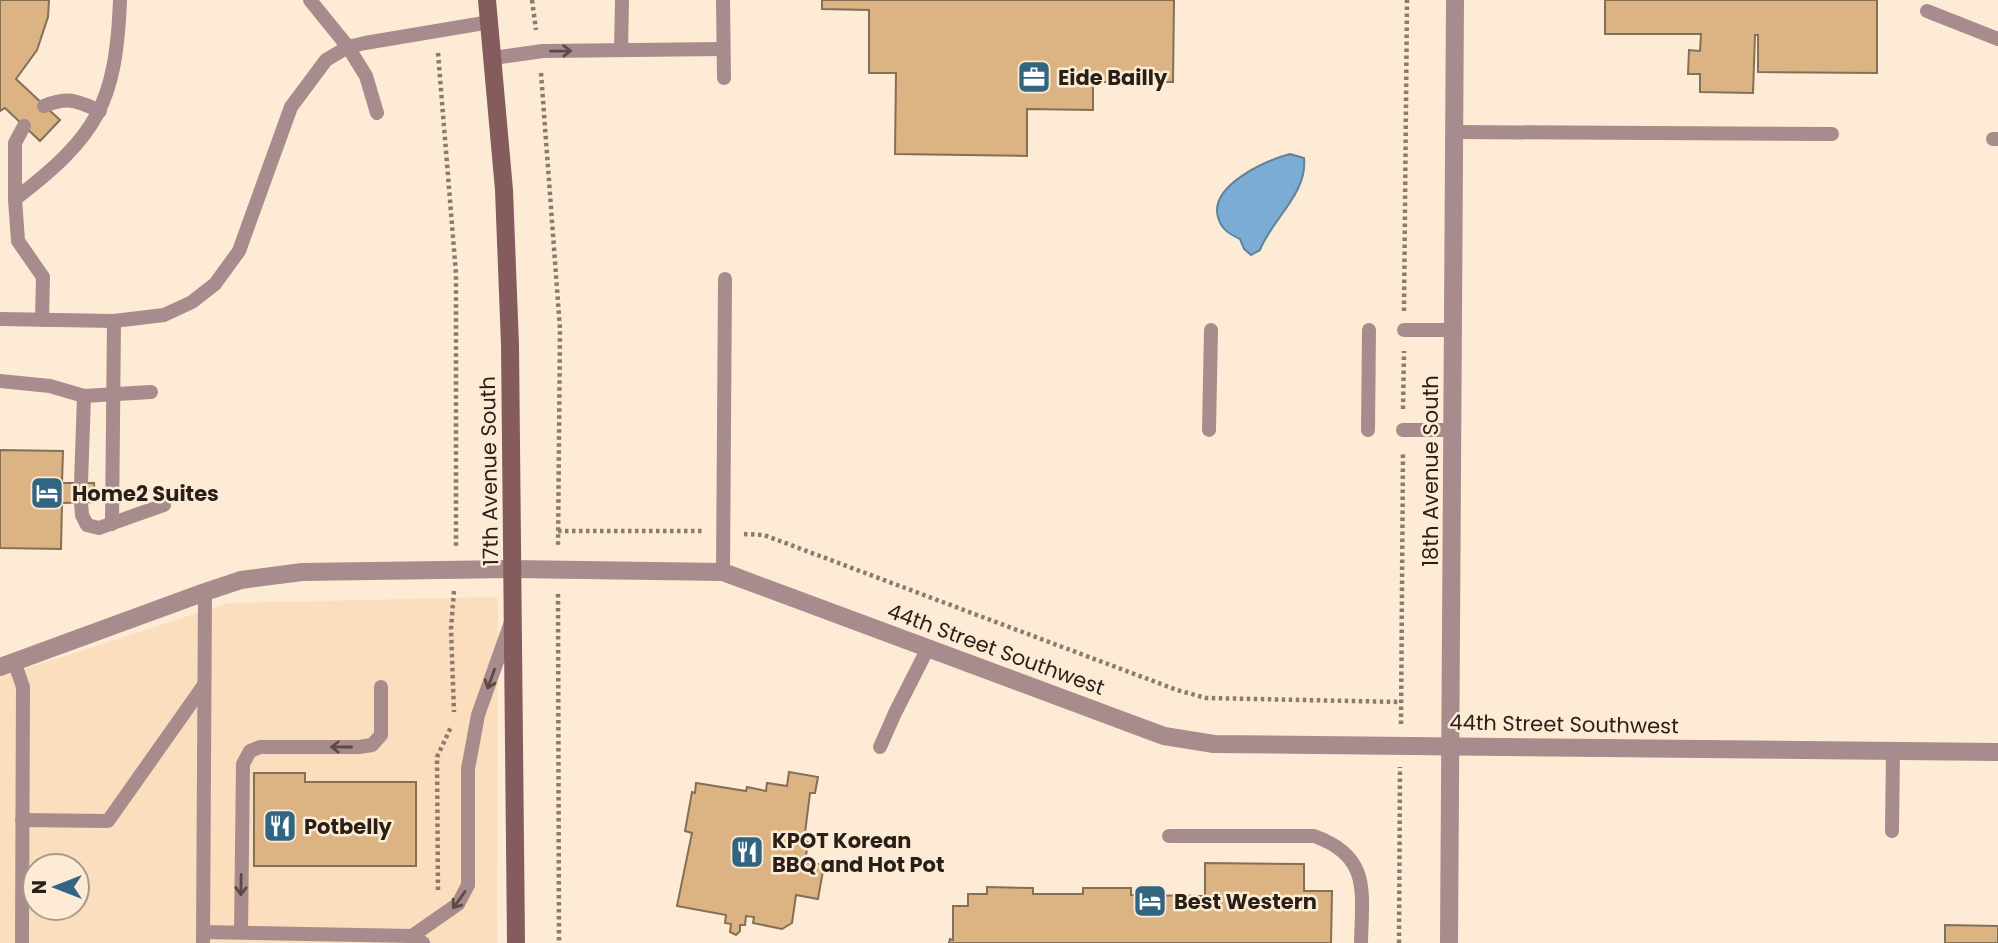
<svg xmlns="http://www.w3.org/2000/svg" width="1998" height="943" viewBox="0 0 1998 943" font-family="Poppins,sans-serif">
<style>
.built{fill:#fadebd;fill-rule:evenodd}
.water{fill:#7aacd4;stroke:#61829b;stroke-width:2}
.building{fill:#dcb382;stroke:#846f57;stroke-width:2}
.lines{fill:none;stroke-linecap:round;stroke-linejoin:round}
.path{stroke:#897b6d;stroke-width:4.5;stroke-dasharray:3.5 3.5;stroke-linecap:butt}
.service{stroke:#a88b8c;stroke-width:14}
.minor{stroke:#a88b8c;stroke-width:18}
.secondary{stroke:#845c5d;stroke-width:18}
.oneway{stroke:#5b4a45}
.labels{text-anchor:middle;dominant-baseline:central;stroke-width:5;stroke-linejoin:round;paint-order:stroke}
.poi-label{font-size:21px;font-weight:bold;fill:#281f16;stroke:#feebd5;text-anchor:start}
.street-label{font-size:21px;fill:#281f16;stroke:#feebd5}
</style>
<rect width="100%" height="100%" fill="#feebd5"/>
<path class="built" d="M 498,597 L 497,943 L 0,943 L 0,677 L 229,603 ZM 35,866 L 77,866 L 77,908 L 35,908 Z"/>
<path class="water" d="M 1290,154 L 1304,158 C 1308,193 1272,219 1260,250 L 1251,255 L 1244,249 L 1240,239 C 1229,234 1221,229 1218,217 C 1209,186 1266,160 1290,154 Z"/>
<g class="building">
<polygon points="0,0 49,0 48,17 37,50 16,79 60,120 40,141 5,108 0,111"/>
<polygon points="822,0 1174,0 1173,82 1093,82 1093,110 1027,109 1027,156 895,154 896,73 869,73 869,10 822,9"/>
<polygon points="1605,0 1877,0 1877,73 1758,72 1758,35 1755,35 1753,93 1700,92 1700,74 1688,74 1689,50 1700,51 1701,34 1605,34"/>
<polygon points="0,450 63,451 62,483 94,483 95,502 62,503 61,549 0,548"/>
<polygon points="789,772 818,777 815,793 810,793 804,841 808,842 805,862 824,865 818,899 796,895 792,923 782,929 753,923 754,917 746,916 745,925 740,925 740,931 736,935 730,932 731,924 725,923 726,915 677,906 692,833 685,831 692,792 695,793 696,783 746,791 747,787 766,791 767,783 787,786"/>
<polygon points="254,773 305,773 305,782 416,782 416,866 254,866"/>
<polygon points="1205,863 1304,864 1304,891 1332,891 1331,943 949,943 950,939 953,940 953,906 968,906 968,894 987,894 987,887 1033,888 1033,894 1083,894 1083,888 1131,888 1131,895 1205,896"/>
<polygon points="1945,925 1998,926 1998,943 1945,943"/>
</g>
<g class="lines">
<g class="path">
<polyline points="532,0 536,30"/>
<polyline points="438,53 456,274 456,547"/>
<polyline points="541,73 560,329 558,547"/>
<polyline points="1404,311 1407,0"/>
<polyline points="1403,409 1404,351"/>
<polyline points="558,531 704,531"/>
<polyline points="744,534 764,535 1177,690 1206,698 1401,702"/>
<polyline points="454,591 451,629 454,712"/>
<polyline points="558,594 559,943"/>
<polyline points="1401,724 1403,452"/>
<polyline points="438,890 437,757 451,727"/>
<polyline points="1399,943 1400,767"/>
</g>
<g class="service">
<polyline points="310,0 348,47 366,76 377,113"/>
<polyline points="723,0 724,78"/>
<polyline points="1927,11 1998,39"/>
<polyline points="621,50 622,0"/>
<polyline points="493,58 543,51 723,49"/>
<path d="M 44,106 C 69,96 77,101 100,111"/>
<polyline points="1455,132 1832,134"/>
<polyline points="1993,139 1998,139"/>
<polyline points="15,199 15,143 24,126"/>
<polyline points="0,319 114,321 164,315 192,302 215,284 239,251 291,107 326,60 348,47 365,43 490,22"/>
<path d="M 42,320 L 43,277 L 18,241 L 15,199 C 97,136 116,104 120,0"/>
<polyline points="1404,330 1454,330"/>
<polyline points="0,381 50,386 84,396 151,392"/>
<polyline points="1209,430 1211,330"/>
<polyline points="1368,430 1369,330"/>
<polyline points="1403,430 1453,430"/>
<polyline points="81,483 84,396"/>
<polyline points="81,503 82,515 87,525 99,528 164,505"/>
<polyline points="112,524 114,321"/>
<polyline points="723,572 725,279"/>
<polyline points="14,661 23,687 22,943"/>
<polyline points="880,747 895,713 928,648"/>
<polyline points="22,820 108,821 204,685"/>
<polyline points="1892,831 1893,750"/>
<path d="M 1169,836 L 1314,836 C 1371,856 1362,892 1361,943"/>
<polyline points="204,932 412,936 423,943"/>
<polyline points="241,932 243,764 250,751 260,747 359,747 372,745 381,735 381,687"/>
<polyline points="412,936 458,904 468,885 468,769 478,715 511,622"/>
<polyline points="203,943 205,592"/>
</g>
<g class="minor">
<polyline points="0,667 205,592 241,580 302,572 513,569 723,572 1164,736 1214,744 1998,752"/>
<polyline points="1449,943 1455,0"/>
</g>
<polyline class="secondary" points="487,0 504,190 510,345 516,943"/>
</g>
<defs><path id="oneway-shaft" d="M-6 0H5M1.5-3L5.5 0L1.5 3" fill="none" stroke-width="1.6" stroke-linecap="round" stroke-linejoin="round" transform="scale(1.75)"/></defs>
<g class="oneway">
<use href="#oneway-shaft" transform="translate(561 51) rotate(-1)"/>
<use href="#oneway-shaft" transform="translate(491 679) rotate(110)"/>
<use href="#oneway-shaft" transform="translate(341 747) rotate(-180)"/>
<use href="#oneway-shaft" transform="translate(241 885) rotate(91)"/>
<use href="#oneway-shaft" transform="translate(459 900) rotate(126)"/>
</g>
<defs>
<symbol id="office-square" viewBox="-11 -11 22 22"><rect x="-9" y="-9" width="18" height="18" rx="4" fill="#326582" stroke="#feebd5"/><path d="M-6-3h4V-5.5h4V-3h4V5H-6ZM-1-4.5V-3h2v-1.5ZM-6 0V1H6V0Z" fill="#fff"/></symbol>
<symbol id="hotel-square" viewBox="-11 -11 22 22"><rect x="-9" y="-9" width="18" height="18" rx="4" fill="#326582" stroke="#feebd5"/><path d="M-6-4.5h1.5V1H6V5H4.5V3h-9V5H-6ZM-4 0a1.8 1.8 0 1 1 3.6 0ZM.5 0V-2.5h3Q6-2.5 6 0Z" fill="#fff"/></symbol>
<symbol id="restaurant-square" viewBox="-11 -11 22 22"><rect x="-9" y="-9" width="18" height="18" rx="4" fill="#326582" stroke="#feebd5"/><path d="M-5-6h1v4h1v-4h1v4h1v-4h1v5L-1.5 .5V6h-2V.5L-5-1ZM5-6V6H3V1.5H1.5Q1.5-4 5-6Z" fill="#fff"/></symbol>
</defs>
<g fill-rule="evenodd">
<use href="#office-square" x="1015" y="58" width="38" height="38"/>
<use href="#hotel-square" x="28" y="474" width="38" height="38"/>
<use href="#restaurant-square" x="261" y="807" width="38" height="38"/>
<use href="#restaurant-square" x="728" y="833" width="38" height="38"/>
<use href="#hotel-square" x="1131" y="882" width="38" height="38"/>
</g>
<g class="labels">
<g class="poi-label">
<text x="1058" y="77">Eide Bailly</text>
<text x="72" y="493">Home2 Suites</text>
<text x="304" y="826">Potbelly</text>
<text x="772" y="840">KPOT Korean<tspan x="772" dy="24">BBQ and Hot Pot</tspan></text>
<text x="1174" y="901">Best Western</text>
</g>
<g class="street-label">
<text transform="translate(489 471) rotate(-91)">17th Avenue South</text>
<text transform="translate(1430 471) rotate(-90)">18th Avenue South</text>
<text transform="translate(996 649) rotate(20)">44th Street Southwest</text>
<text transform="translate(1564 724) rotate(1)">44th Street Southwest</text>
</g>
</g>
<g transform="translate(56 887) rotate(270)"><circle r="33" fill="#feebd5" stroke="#a89989" stroke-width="2"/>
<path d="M0-5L12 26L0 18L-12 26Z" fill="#326582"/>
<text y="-10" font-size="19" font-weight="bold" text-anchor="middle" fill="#281f16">N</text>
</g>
</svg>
